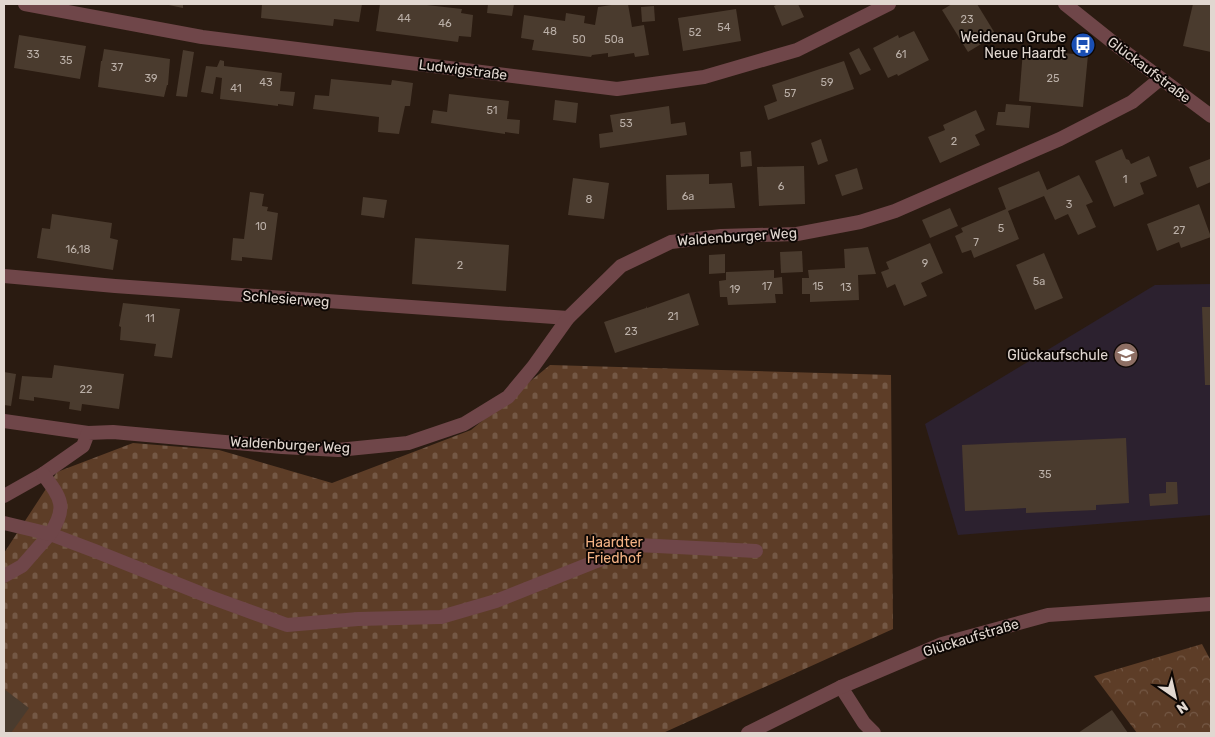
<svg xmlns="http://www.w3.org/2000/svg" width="1215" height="737" viewBox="0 0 1215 737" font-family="Rubik,sans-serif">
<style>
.education{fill:#2c212f}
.cemetery{fill:url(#cemetery-stones)}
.park{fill:url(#park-crowns)}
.building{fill:#4a3b2e}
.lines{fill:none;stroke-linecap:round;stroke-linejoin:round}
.service{stroke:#6f4649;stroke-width:14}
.minor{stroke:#6f4649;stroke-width:14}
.labels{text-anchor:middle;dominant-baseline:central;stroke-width:4;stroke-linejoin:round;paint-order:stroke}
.number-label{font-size:11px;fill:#bbb0a8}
.poi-label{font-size:14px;fill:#e1d7d0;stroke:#0d0704;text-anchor:end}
.street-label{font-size:14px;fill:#e1d7d0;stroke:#0d0704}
.park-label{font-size:14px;fill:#f3b284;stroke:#0d0704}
</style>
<defs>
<pattern id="cemetery-stones" width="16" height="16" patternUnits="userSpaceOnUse" patternTransform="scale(1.25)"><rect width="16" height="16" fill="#5d3d27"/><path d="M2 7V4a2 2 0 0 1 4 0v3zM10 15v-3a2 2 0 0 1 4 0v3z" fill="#745845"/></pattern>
<pattern id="park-crowns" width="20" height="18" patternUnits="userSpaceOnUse" patternTransform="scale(1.25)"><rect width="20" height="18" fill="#5d3d27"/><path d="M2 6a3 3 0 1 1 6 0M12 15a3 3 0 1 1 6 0" fill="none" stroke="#745845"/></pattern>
</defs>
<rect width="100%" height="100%" fill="#2a1b11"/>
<polygon class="education" points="1211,284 1211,515 958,535 925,424 1155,285"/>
<polygon class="cemetery" points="550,365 891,375 893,629 663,733 4,733 4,553 57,472 133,443 219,450 332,483 471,430"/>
<polygon class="park" points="1202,644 1211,661 1211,733 1137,733 1094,676"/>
<g class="building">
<polygon points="164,4 183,4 183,8"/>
<polygon points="262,4 362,4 359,22 334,19 333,26 261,18"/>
<polygon points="380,4 418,4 462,9 461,13 473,15 471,37 459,36 458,42 376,31"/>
<polygon points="488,4 514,4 512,16 487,13"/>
<polygon points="618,4 628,4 632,27 644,25 649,55 635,57 634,53 608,57 608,53 592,55 591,57 532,50 534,40 521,38 524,15 565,21 566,13 585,16 584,23 595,25 598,7"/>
<polygon points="778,4 798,4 804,17 782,26 774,6"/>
<polygon points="952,4 977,4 996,35 968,52 942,10"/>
<polygon points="1193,4 1211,4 1211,52 1183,46"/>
<polygon points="654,6 655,21 642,22 641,7"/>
<polygon points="736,9 741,41 683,51 678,18"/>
<polygon points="914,31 929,60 898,76 897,74 888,78 873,48 898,35 899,38"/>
<polygon points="19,35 86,46 80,79 14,68"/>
<polygon points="859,48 871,70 860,75 849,53"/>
<polygon points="104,49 170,59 168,85 167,85 164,97 98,87 101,61 102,61"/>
<polygon points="183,50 194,52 187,97 176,96"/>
<polygon points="1023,50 1088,55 1083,107 1019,101"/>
<polygon points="220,60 224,61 224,66 282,73 280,91 295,92 293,106 278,104 278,106 220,99 222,78 216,77 213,94 201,92 206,66 217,67"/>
<polygon points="844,61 854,89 768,120 764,106 777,101 772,85"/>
<polygon points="331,79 391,85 392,80 413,83 410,106 405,106 399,134 378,132 379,117 313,109 315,95 329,96"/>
<polygon points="449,94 509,101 507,119 520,120 519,134 505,132 505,134 431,123 433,110 447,112"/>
<polygon points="555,100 578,103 576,123 553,120"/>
<polygon points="1006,104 1031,106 1029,128 996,125 998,112 1005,112"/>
<polygon points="669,106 671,124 685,122 687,135 600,148 599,134 613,132 610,115"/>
<polygon points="976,110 985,130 975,135 980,145 940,163 928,137 945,130 943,125"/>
<polygon points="821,139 828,161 818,165 811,143"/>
<polygon points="1122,149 1126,159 1129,160 1131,164 1149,156 1157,176 1140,183 1144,194 1114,207 1095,161"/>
<polygon points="751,151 752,166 741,167 740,152"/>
<polygon points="1210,159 1211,182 1197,188 1189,167"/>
<polygon points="804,166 805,204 759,206 757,167"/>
<polygon points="857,168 863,189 842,196 835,175"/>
<polygon points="1039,171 1047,190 1079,175 1093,202 1086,205 1096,227 1078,235 1068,214 1055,220 1044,196 1008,211 1019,239 974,258 971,250 962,253 955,236 963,232 961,228 1006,209 998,188"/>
<polygon points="709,174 709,184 732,183 735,208 667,210 666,175"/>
<polygon points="573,178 609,183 604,219 568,215"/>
<polygon points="250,192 264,194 262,206 268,207 267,211 278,213 272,260 242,257 242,261 231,260 233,238 244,239"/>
<polygon points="363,197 387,200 384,218 361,215"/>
<polygon points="1199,204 1211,237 1181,248 1179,242 1157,251 1147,224"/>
<polygon points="950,208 958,226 930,238 922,220"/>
<polygon points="52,214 112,223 110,238 118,240 113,270 37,258 42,228 50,229"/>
<polygon points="415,238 509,245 506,291 412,284"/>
<polygon points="930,243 943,273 921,283 927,296 904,306 895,284 887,288 881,272 889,269 886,262"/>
<polygon points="868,247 876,274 858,275 859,300 810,302 810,294 802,294 802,278 809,278 808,270 845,268 844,249"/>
<polygon points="802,251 803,272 781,273 780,252"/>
<polygon points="1044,253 1063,298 1035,310 1016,265"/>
<polygon points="725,254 725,273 709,274 709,255"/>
<polygon points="774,270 774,278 782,277 783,294 775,294 776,303 728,305 727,297 720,297 719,281 726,280 726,272"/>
<polygon points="689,293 699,325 615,353 604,322 646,308 646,306 647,308"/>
<polygon points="123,303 180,309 172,358 154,356 156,344 120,340 121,327 119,326"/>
<polygon points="1202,307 1211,307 1211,385 1205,385"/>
<polygon points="54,365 124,374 119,409 82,404 81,411 69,409 70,402 34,397 34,401 19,399 22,376 52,378"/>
<polygon points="4,372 16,374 11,406 4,405"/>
<polygon points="1126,438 1129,503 1096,505 1096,510 1026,513 1026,508 965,511 962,445"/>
<polygon points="1166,482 1177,482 1178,504 1150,506 1149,494 1166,493"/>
<polygon points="4,689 29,708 11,733 4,733"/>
<polygon points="1112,710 1128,733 1078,733"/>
</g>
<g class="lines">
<polyline class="service" points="4,576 22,566 50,534 95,551 210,597 287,625 358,619 441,617 496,601 637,545 756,551"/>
<g class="minor">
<polyline points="25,4 202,37 617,89 704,77 797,50 889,4"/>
<polyline points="1065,4 1120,48 1211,116"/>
<polyline points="4,276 115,286 568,318"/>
<polyline points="4,421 88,433"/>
<polyline points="4,496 43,474 83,446 88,433 113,432 282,447 338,450 408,443 464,424 508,397 533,367 568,318 621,266 671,242 721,236 797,234 860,222 895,211 1060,139 1132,102 1160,79"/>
<path d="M 4,523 L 50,534 C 68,507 61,498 43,474"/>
<polyline points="841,687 864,723 874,733"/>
<polyline points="748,733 841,687 942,644 1048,615 1211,604"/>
</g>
</g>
<defs>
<symbol id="bus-disc" viewBox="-11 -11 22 22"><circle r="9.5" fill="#1a4fb4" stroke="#0d0704"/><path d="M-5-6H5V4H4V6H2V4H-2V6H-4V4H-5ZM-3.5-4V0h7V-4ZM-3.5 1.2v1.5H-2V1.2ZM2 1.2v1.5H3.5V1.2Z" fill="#fff"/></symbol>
<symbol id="school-disc" viewBox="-11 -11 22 22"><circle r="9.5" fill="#8d6e63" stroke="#0d0704"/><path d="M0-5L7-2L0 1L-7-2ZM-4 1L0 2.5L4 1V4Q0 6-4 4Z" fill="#fff"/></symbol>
</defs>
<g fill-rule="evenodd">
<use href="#bus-disc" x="1069" y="31" width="28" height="28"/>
<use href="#school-disc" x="1112" y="341" width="28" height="28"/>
</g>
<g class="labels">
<g class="number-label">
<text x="404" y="18">44</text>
<text x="967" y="19">23</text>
<text x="445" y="23">46</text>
<text x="724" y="27">54</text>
<text x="550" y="31">48</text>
<text x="695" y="32">52</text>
<text x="579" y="39">50</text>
<text x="614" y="39">50a</text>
<text x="33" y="54">33</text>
<text x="901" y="54">61</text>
<text x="66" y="60">35</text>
<text x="117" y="67">37</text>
<text x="151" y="78">39</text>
<text x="1053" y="78">25</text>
<text x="266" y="82">43</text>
<text x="827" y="82">59</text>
<text x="236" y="88">41</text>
<text x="790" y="93">57</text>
<text x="492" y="110">51</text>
<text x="626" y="123">53</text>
<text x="954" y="141">2</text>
<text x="1125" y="179">1</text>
<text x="781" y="186">6</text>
<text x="688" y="196">6a</text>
<text x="589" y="199">8</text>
<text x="1069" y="204">3</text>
<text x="261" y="226">10</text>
<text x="1001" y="228">5</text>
<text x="1179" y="230">27</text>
<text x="976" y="242">7</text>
<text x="78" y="249">16,18</text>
<text x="925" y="263">9</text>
<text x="460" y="265">2</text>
<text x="1039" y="281">5a</text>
<text x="767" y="286">17</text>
<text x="818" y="286">15</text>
<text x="846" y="287">13</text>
<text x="735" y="289">19</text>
<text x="673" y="316">21</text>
<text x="150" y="318">11</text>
<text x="631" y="331">23</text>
<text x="86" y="389">22</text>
<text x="1045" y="474">35</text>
</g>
<g class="poi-label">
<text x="1066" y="37">Weidenau Grube<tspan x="1066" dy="16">Neue Haardt</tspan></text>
<text x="1108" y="355">Glückaufschule</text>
</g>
<g class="street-label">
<text transform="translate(463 70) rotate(7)">Ludwigstraße</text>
<text transform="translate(1149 70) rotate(37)">Glückaufstraße</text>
<text transform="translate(737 237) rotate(-4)">Waldenburger Weg</text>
<text transform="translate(286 299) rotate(4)">Schlesierweg</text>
<text transform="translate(290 445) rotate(3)">Waldenburger Weg</text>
<text transform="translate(971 638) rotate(-17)">Glückaufstraße</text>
</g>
<g class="park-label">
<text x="614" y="542">Haardter<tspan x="614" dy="16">Friedhof</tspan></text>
</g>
</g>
<rect width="1215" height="737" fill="none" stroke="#e1d7d0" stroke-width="10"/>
<g transform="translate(1175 697) rotate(146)" stroke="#0d0704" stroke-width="4" paint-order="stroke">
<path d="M0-4L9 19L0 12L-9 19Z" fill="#e1d7d0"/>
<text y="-8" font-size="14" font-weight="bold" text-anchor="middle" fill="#e1d7d0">N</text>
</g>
</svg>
